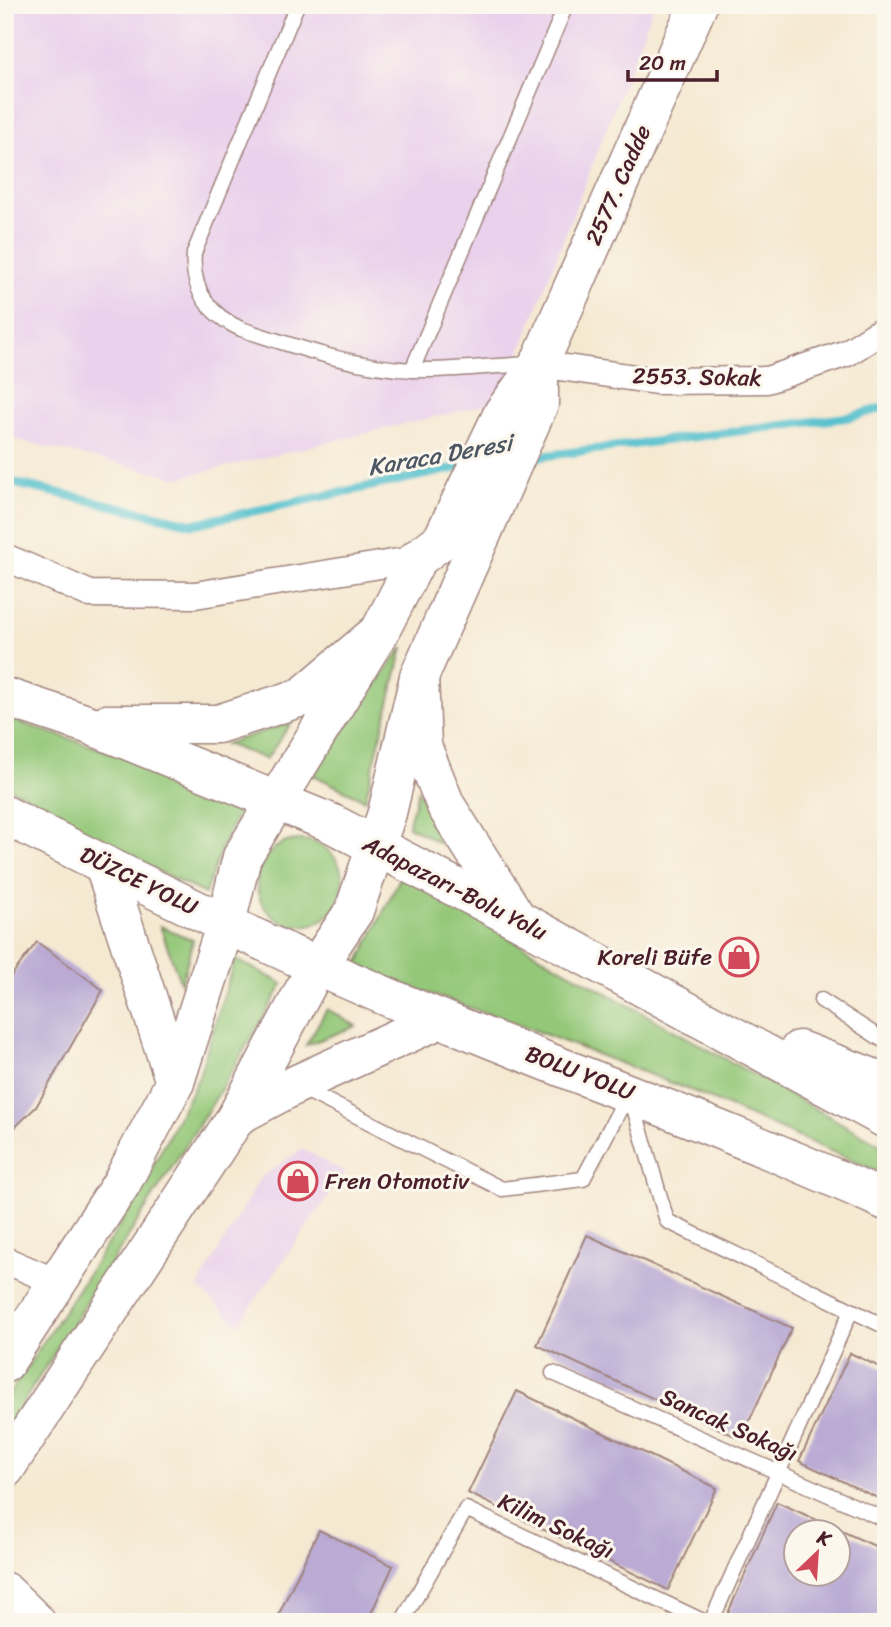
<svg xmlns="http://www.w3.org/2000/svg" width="891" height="1627" viewBox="0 0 891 1627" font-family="Sriracha,sans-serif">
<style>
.built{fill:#ead1ec}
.green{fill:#94c879;stroke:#6f7452;stroke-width:2}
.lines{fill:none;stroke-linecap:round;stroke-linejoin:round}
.stream{stroke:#53c0cd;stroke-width:9}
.building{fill:#baaad4;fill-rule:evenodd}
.lane-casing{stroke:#a0847e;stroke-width:17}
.street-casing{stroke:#a0847e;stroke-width:29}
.secondary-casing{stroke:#a0847e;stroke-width:41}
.highway-casing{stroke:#a0847e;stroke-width:41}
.lane{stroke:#fff;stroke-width:14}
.street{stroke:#fff;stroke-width:26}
.secondary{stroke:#fff;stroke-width:38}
.highway{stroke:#fff;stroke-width:38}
.labels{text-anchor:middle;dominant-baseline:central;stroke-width:6;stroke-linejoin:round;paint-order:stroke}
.street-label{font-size:23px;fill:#4a1f2b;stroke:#fbf7ec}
.poi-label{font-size:23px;fill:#4a1f2b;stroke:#fbf7ec;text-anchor:end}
.water-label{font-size:24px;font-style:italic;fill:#4d5764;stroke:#fbf7ec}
</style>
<rect width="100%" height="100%" fill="#fbf7ec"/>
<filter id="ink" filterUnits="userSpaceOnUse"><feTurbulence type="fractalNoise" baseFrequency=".0143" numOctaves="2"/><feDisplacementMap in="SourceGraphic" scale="14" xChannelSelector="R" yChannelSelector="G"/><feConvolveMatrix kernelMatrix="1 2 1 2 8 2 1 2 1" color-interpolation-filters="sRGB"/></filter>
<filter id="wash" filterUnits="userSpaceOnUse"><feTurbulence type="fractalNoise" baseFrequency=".00686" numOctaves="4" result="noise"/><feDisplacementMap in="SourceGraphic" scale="28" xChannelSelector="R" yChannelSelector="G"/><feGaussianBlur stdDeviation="1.57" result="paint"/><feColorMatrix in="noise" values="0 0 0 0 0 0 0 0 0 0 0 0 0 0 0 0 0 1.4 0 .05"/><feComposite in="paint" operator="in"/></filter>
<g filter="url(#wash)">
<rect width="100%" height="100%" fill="#f5e9d2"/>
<g class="built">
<polygon points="5,5 654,5 501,401 179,478 13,439 5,431"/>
<polygon points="302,1149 345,1172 238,1325 198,1287 260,1178"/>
</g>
<g class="green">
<polygon points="403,647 365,800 311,774 315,772"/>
<polygon points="5,718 129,758 243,802 221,849 205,894 127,856 36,801 5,786"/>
<polygon points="292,722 266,759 225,744"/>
<polygon points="418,790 441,844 408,826"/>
<circle cx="300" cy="883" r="43"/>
<polygon points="401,876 565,970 886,1148 886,1175 695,1092 534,1030 356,968"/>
<polygon points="160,926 193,940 181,984"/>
<polygon points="235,959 283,984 217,1096 5,1431 5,1401 134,1203 198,1079"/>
<polygon points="327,1009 356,1026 306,1045"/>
</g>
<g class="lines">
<g class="stream">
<polyline points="527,458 850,417 886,407"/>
<polyline points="5,481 193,524 465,466"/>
</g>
</g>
<g id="blocks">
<g class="building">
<polygon points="37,942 103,990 36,1107 5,1137 5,984"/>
<polygon points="587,1235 792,1328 741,1439 537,1345"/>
<polygon points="850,1353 886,1370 886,1502 799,1461"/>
<polygon points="517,1391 717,1488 668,1590 468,1493"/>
<path d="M 777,1502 L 886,1551 L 886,1622 L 748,1622 L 728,1613 ZM 796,1532 L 838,1532 L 838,1574 L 796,1574 Z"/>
<polygon points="319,1530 393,1566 367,1622 275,1622"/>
</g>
</g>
</g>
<g filter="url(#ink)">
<use href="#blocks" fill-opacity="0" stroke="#a0847e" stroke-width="2"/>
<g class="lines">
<defs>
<g id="lane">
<path d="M 297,5 L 194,253 C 191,289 208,314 241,329 C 297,347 355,368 415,370 C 455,371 494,365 534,364"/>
<polyline points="412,370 566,5"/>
<polyline points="821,1000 886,1042"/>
<polyline points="301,1088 502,1189 583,1179 628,1094"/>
<polyline points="632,1101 667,1221 886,1327"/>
<polyline points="553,1373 886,1520"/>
<polyline points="402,1622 466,1509 705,1622"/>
<polyline points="711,1622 851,1311"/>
</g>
<g id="street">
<polyline points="539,364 656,381 767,380 847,353 886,328"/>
<polyline points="5,557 90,594 195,595 417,559"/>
<polyline points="5,1260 58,1283"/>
</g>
<g id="secondary">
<polyline points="5,1363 121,1184 175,1082 226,923 242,857 380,631 417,559 442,540 503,413 539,364 698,5"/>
<polyline points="5,1469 237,1116 317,966 354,911 387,813 419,677 539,404 539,367"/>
<polyline points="5,1592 36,1622"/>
</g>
<g id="highway">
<polyline points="419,677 422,746 446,806 516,917"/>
<polyline points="5,697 87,724 331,823 517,919 886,1119"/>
<polyline points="106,724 218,724 302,697 380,631"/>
<path d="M 5,815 C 148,887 292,959 441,1019 C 589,1080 740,1134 886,1201"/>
<polyline points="104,865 175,1082"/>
<polyline points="799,1050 886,1083"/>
<polyline points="237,1116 295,1085 440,1019"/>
</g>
</defs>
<use href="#lane" class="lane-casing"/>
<use href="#street" class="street-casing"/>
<use href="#secondary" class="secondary-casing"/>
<use href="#highway" class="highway-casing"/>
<use href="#lane" class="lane"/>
<use href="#street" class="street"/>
<use href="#secondary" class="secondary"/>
<use href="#highway" class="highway"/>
</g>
</g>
<defs>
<symbol id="shop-ring" viewBox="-11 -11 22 22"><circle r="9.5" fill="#fbf7ec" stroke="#d1495b" stroke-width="1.5"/><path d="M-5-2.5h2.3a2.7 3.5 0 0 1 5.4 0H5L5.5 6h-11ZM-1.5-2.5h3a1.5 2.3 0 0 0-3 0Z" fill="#d1495b"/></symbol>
</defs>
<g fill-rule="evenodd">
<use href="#shop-ring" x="717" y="935" width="44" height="44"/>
<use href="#shop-ring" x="276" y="1159" width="44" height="44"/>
</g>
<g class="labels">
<g class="street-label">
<text transform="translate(618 185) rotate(-66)">2577. Cadde</text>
<text transform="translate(697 377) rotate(1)">2553. Sokak</text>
<text transform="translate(139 881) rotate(26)">DÜZCE YOLU</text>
<text transform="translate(455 888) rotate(27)">Adapazarı-Bolu Yolu</text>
<text transform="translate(580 1073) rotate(21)">BOLU YOLU</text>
<text transform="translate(729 1425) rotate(24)">Sancak Sokağı</text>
<text transform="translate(556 1526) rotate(25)">Kilim Sokağı</text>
</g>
<g class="poi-label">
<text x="712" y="957">Koreli Büfe</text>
<text x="325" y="1181" text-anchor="start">Fren Otomotiv</text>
</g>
<g class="water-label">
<text transform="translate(440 455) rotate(-10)">Karaca Deresi</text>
</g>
</g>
<rect width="891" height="1627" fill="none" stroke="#fbf7ec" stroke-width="28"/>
<g transform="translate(817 1553) rotate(25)"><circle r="33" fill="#fbf7ec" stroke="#b4a19f" stroke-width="2"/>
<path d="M0-5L12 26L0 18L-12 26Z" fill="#d1495b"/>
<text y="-10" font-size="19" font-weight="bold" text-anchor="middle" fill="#4a1f2b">K</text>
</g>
<path d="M628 70v10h89v-10" fill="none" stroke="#4a1f2b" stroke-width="3.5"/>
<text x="639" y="70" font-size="21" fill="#4a1f2b" stroke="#fbf7ec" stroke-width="5" paint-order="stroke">20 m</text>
</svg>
